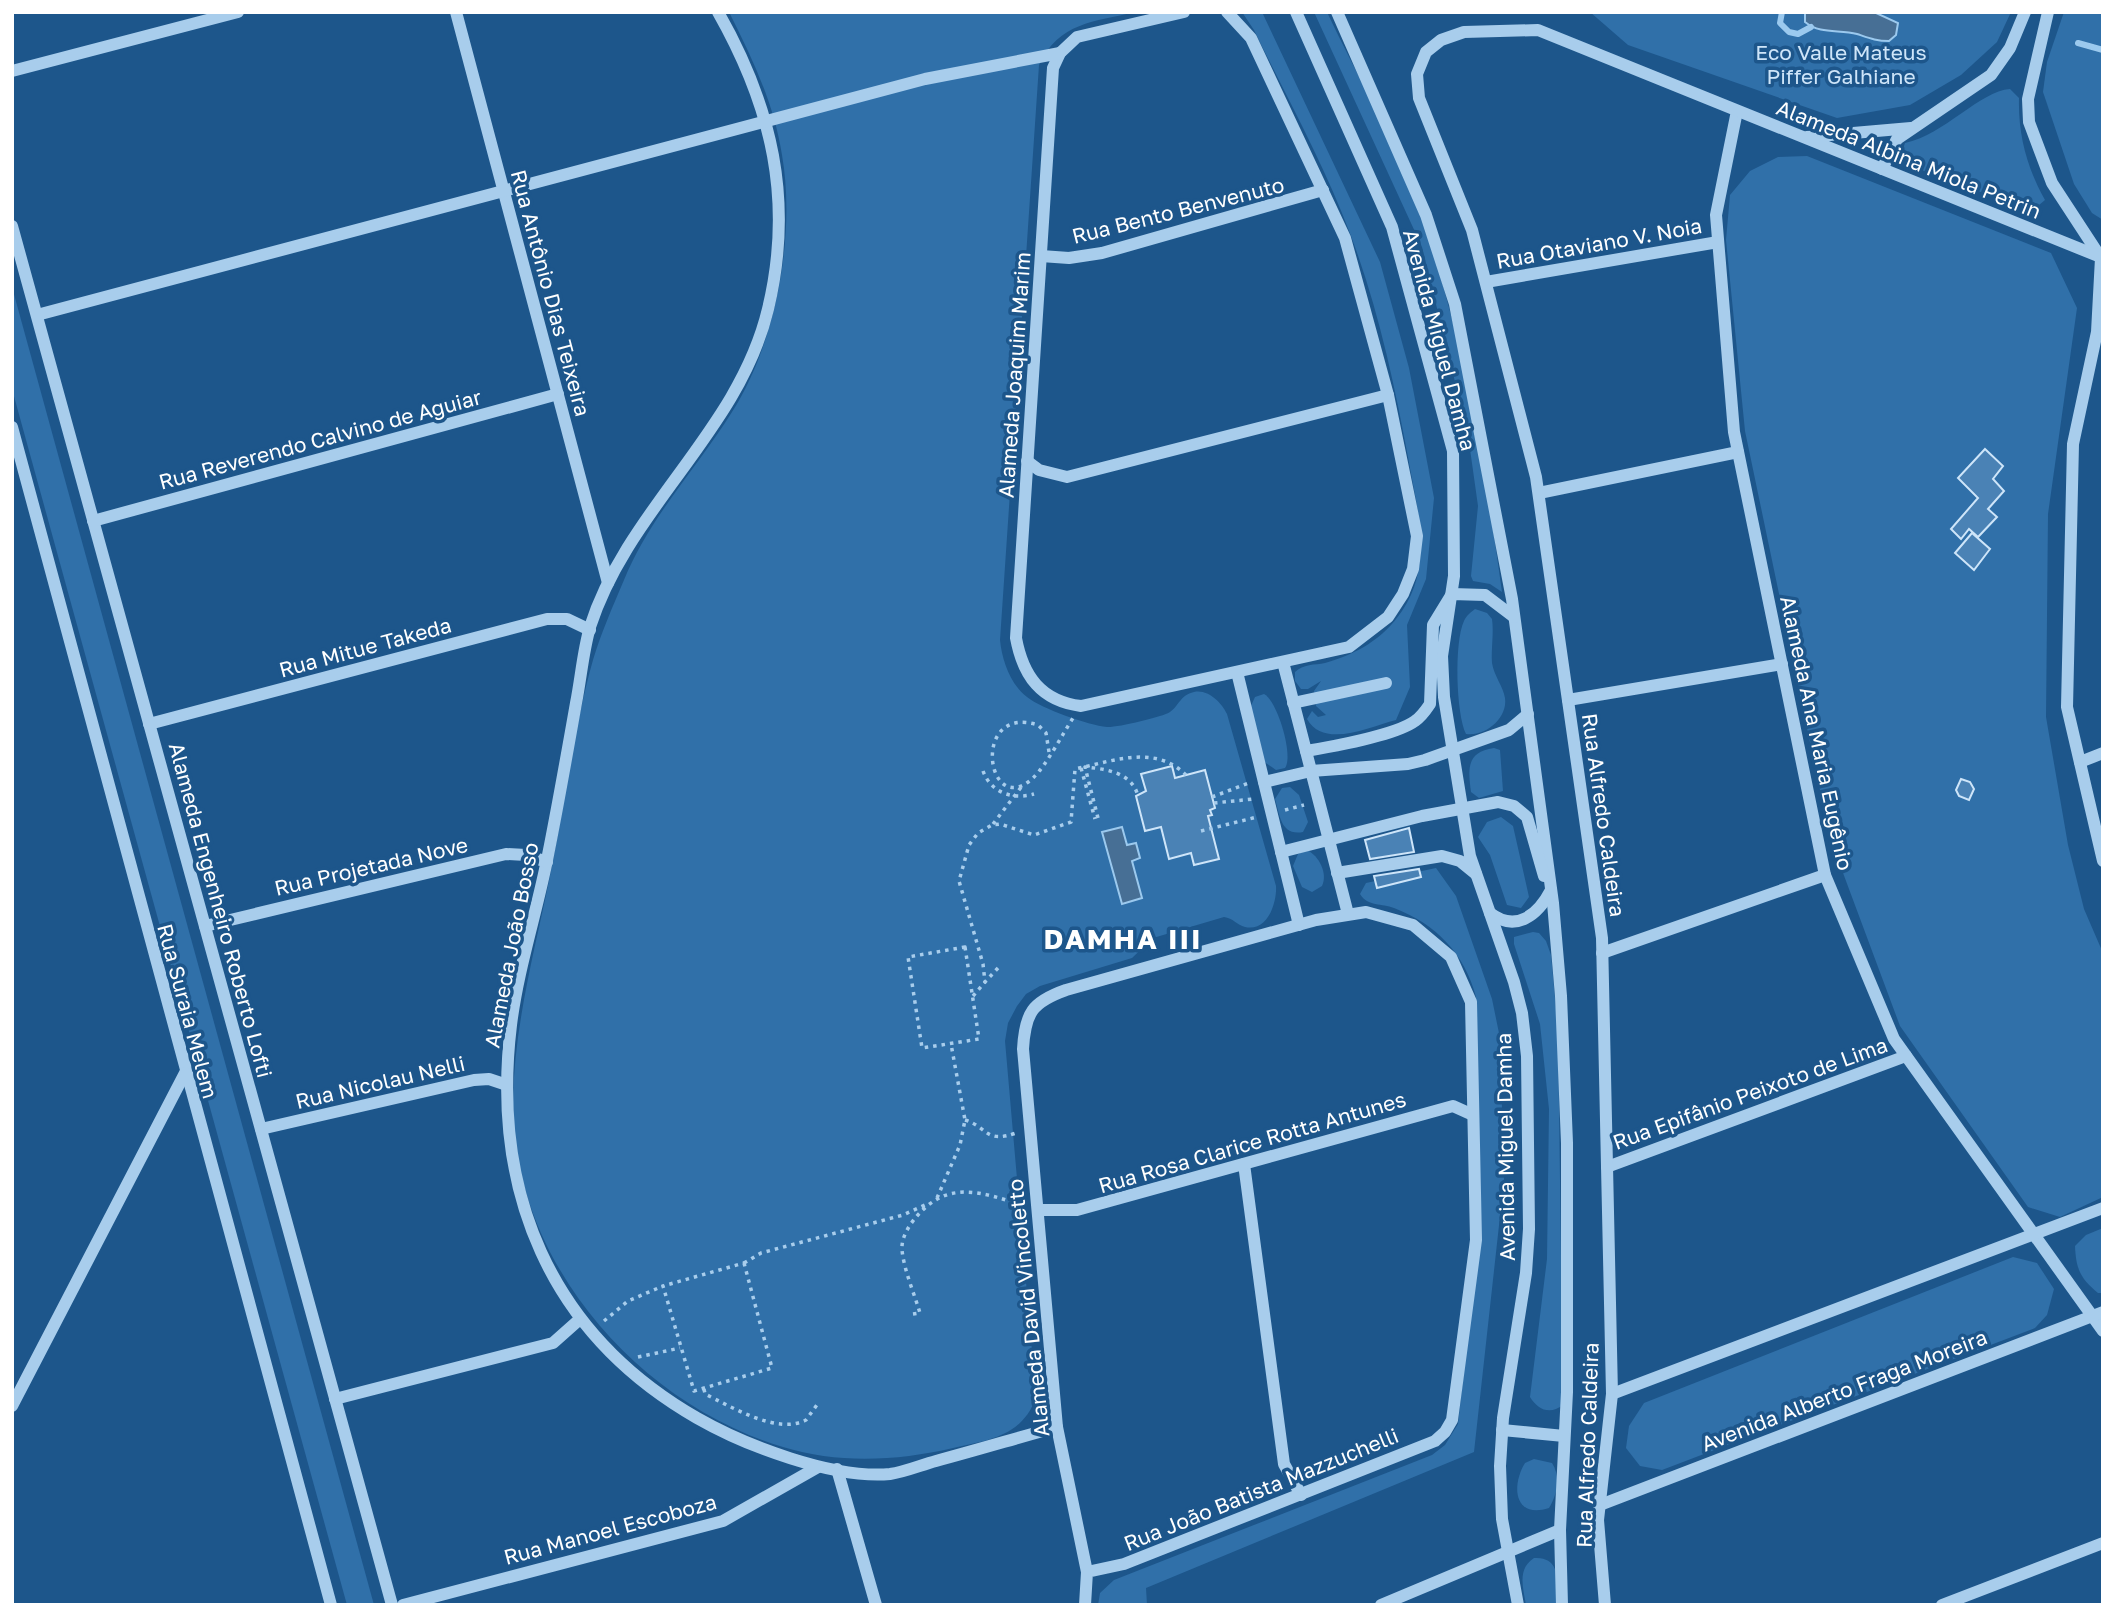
<svg xmlns="http://www.w3.org/2000/svg" width="2115" height="1617" viewBox="0 0 2115 1617" font-family="'Golos Text',sans-serif">
<style>
.green{fill:#3070a9}
.water{fill:#476f95;stroke:#9bc9ee;stroke-width:2}
.lines{fill:none;stroke-linecap:round;stroke-linejoin:round}
.stream{stroke:#9bc9ee;stroke-width:6}
.building{fill:#4a82b5;stroke:#cee5f9;stroke-width:2}
.path{stroke:#a8cdec;stroke-width:3.5;stroke-dasharray:3.5 5;stroke-linecap:butt}
.minor{stroke:#a8cdec;stroke-width:12}
.labels{text-anchor:middle;dominant-baseline:central;stroke-width:7;stroke-linejoin:round;paint-order:stroke}
.park-label{font-size:21px;fill:#cee5f9;stroke:#1d568b}
.street-label{font-size:21px;fill:#fff;stroke:#1d568b}
.district-label{font-size:28px;font-weight:bold;letter-spacing:2px;fill:#fff;stroke:#1d568b}
</style>
<rect width="100%" height="100%" fill="#1d568b"/>
<g class="green">
<path d="M 729,12 L 1135,12 C 1094,22 1059,22 1039,65 L 1000,640 C 1002,660 1010,684 1027,697 C 1042,709 1088,725 1107,727 C 1115,728 1163,717 1170,712 C 1179,706 1180,695 1194,692 C 1208,689 1221,702 1227,714 L 1276,886 C 1277,902 1268,932 1245,927 C 1237,925 1233,918 1224,917 L 1153,938 L 1132,958 L 1040,986 L 1026,994 L 1017,1006 L 1008,1023 L 1005,1041 L 1036,1397 C 1023,1436 989,1440 953,1448 C 897,1461 838,1464 783,1447 C 636,1403 512,1259 513,1102 C 514,1025 535,950 550,876 C 564,806 574,727 593,660 C 601,633 613,606 624,580 C 649,518 697,468 732,412 C 776,343 796,235 782,155 C 774,103 752,58 729,12 Z"/>
<path d="M 1242,12 L 1262,12 L 1380,262 L 1409,368 L 1434,498 L 1426,579 L 1407,625 L 1410,687 L 1396,720 C 1369,727 1324,749 1307,719 L 1312,711 L 1318,717 L 1326,715 L 1316,706 L 1314,691 L 1321,681 L 1308,689 L 1301,689 L 1295,681 L 1295,672 C 1303,664 1315,665 1325,663 C 1357,654 1383,639 1402,611 C 1434,564 1417,509 1408,457 C 1394,382 1378,308 1351,236 C 1325,166 1287,98 1254,30 Z"/>
<path d="M 1314,12 L 1327,12 C 1357,76 1394,138 1417,204 C 1462,329 1484,461 1502,592 L 1490,584 L 1473,581 L 1471,576 L 1478,506 L 1468,435 L 1422,247 Z"/>
<polygon points="1590,12 2011,12 1997,42 1961,75 1910,105 1837,118 1628,45"/>
<polygon points="2064,12 2103,12 2103,220 2092,213 2074,184 2043,92 2047,62"/>
<path d="M 2010,89 L 2019,98 C 2018,135 2027,168 2045,200 L 2032,211 L 1908,165 L 1901,155 L 1905,143 C 1944,135 1980,91 2010,89 Z"/>
<polygon points="1807,156 2051,253 2077,308 2048,514 2046,717 2068,845 2084,909 2103,953 2103,1197 2060,1217 2028,1207 1900,1026 1830,838 1745,431 1726,240 1730,195 1750,171 1778,157"/>
<polygon points="12,287 374,1605 347,1605 12,389"/>
<path d="M 1475,609 L 1487,613 L 1492,619 C 1494,634 1491,648 1492,663 C 1494,676 1503,686 1505,698 C 1508,718 1485,737 1466,734 C 1456,714 1454,642 1464,621 C 1466,616 1471,612 1475,609 Z"/>
<path d="M 1264,694 C 1277,700 1294,756 1285,768 L 1276,770 L 1263,761 L 1250,708 L 1255,697 Z"/>
<path d="M 1494,748 L 1500,750 L 1503,791 L 1479,798 L 1471,792 C 1468,769 1466,752 1494,748 Z"/>
<path d="M 1290,787 L 1299,795 L 1308,822 L 1303,832 C 1281,836 1280,816 1275,799 L 1282,788 Z"/>
<polygon points="1501,817 1513,826 1527,888 1529,897 1521,908 1507,905 1490,855 1478,837 1487,822"/>
<path d="M 1307,850 C 1319,856 1328,873 1322,886 L 1312,892 L 1302,887 L 1293,866 L 1298,854 Z"/>
<path d="M 1436,868 L 1456,896 L 1492,999 L 1500,1038 L 1504,1180 L 1474,1452 L 1146,1588 L 1147,1605 L 1098,1605 L 1100,1593 L 1114,1580 L 1432,1455 L 1445,1445 L 1458,1424 L 1481,1218 L 1476,997 C 1465,954 1436,924 1394,908 C 1382,903 1368,907 1360,894 L 1366,883 Z"/>
<path d="M 1533,932 L 1539,933 L 1546,941 L 1551,955 L 1558,1030 L 1563,1405 C 1550,1415 1538,1410 1530,1397 L 1547,1259 L 1549,1109 L 1540,1024 L 1514,944 L 1514,937 Z"/>
<path d="M 2103,1228 L 2103,1293 L 2098,1293 C 2080,1278 2076,1269 2075,1246 L 2086,1235 Z"/>
<polygon points="2013,1257 2037,1263 2054,1289 2047,1315 2035,1328 1662,1470 1640,1466 1626,1448 1629,1426 1644,1403"/>
<path d="M 1534,1459 L 1552,1463 C 1561,1477 1557,1495 1549,1508 C 1514,1519 1511,1486 1525,1463 Z"/>
<path d="M 1534,1558 C 1562,1556 1558,1585 1558,1605 L 1526,1605 C 1523,1587 1517,1569 1534,1558 Z"/>
</g>
<g class="water">
<path d="M 1805,12 L 1874,12 L 1898,23 L 1896,35 L 1889,41 C 1876,41 1869,38 1857,34 C 1839,29 1821,35 1805,22 Z"/>
<polygon points="1122,827 1127,845 1136,843 1140,858 1132,861 1142,898 1122,904 1102,832"/>
</g>
<g class="lines">
<g class="stream">
<polyline points="1782,12 1780,23 1789,32 1798,34 1811,27"/>
<polyline points="2078,43 2103,50"/>
</g>
</g>
<g class="building">
<polygon points="1985,449 2003,466 1993,479 2004,491 1988,509 1997,517 1978,537 1969,529 1961,539 1951,529 1978,498 1958,478"/>
<polygon points="1972,533 1990,549 1974,570 1955,553"/>
<polygon points="1172,766 1175,778 1205,770 1215,808 1210,810 1212,815 1208,816 1219,859 1194,865 1191,853 1169,859 1161,827 1145,831 1136,796 1146,791 1141,774"/>
<polygon points="1961,779 1970,782 1974,789 1969,800 1959,796 1956,790"/>
<polygon points="1409,828 1414,852 1370,859 1365,840"/>
<polygon points="1419,869 1421,877 1377,888 1374,876"/>
</g>
<g class="lines">
<g class="path">
<path d="M 1049,752 L 1046,733 L 1038,725 C 969,703 987,823 1034,777 C 1047,764 1062,735 1073,718"/>
<polyline points="1081,768 1095,819"/>
<path d="M 983,771 C 991,793 1013,800 1034,794"/>
<polyline points="1212,797 1249,783"/>
<polyline points="1214,803 1253,799"/>
<polyline points="1285,810 1304,805"/>
<path d="M 1098,818 L 1085,767 C 1105,769 1132,772 1138,796"/>
<polyline points="993,824 1022,786"/>
<polyline points="1201,831 1257,817"/>
<polygon points="965,947 979,1039 922,1048 908,957"/>
<path d="M 998,968 L 985,982 L 983,964 L 959,881 L 969,845 L 978,833 L 992,825 L 1000,824 L 1034,835 L 1071,822 L 1075,769 C 1113,761 1155,744 1186,775"/>
<polyline points="973,996 985,982"/>
<path d="M 965,1120 C 988,1127 985,1144 1016,1133"/>
<polyline points="937,1198 960,1145 965,1120 951,1044"/>
<polygon points="744,1263 772,1368 694,1391 663,1286"/>
<polyline points="744,1263 761,1253 903,1215 925,1205"/>
<path d="M 913,1314 L 920,1313 C 914,1293 904,1270 902,1250 C 901,1237 910,1224 917,1216 C 949,1179 983,1193 1022,1205"/>
<polyline points="604,1321 628,1301 663,1286"/>
<polyline points="638,1357 680,1348"/>
<path d="M 704,1389 L 705,1394 C 732,1407 777,1435 806,1420 L 819,1402"/>
</g>
<g class="minor">
<polyline points="456,12 608,583"/>
<path d="M 718,12 C 772,107 794,201 768,309 C 739,431 628,508 590,627 C 583,651 581,678 576,703 C 567,754 558,805 548,855 C 537,912 518,968 511,1025 C 491,1191 549,1333 697,1418 C 746,1446 833,1479 890,1474 C 905,1472 921,1465 936,1461 C 977,1450 1017,1438 1057,1427"/>
<path d="M 1184,12 L 1077,37 L 1060,53 L 1053,68 L 1016,638 C 1023,676 1041,701 1081,706 L 1349,647 L 1388,617 L 1403,594 L 1413,569 L 1417,536 L 1388,395 L 1345,238 L 1251,38 L 1227,12"/>
<polyline points="1296,12 1392,227 1453,451 1454,576 1442,656 1444,697 1470,856 1514,982 1522,1013 1527,1056 1529,1229 1526,1273 1503,1418 1500,1466 1502,1519 1518,1605"/>
<polyline points="1337,12 1426,215 1455,304 1512,599 1553,903 1561,996 1567,1143 1567,1392 1560,1530 1562,1605"/>
<polyline points="2048,12 2028,99 2029,122 2052,183 2101,258 2097,332 2073,444 2067,707 2103,861"/>
<polyline points="12,71 238,12"/>
<polyline points="1737,111 1716,215 1734,432 1825,875 1894,1039 2103,1331"/>
<polyline points="1807,137 1911,128"/>
<polyline points="1882,169 1897,139 1991,75 2010,48 2025,12"/>
<polyline points="12,226 392,1605"/>
<polyline points="1041,256 1069,258 1102,253 1323,190"/>
<polyline points="1486,282 1718,242"/>
<polyline points="37,315 925,79 1060,53"/>
<polyline points="12,427 331,1605"/>
<polyline points="1027,461 1039,470 1067,477 1388,395"/>
<polyline points="1539,493 1738,452"/>
<polyline points="93,521 558,394"/>
<polyline points="1283,662 1348,914"/>
<polyline points="1237,672 1299,925"/>
<polyline points="1568,700 1782,664"/>
<polyline points="1293,703 1386,683"/>
<polyline points="149,724 547,619 567,619 590,630"/>
<path d="M 1306,751 C 1330,747 1396,735 1415,721 C 1421,717 1426,710 1430,704 L 1433,625 L 1452,594 L 1485,595 L 1514,617"/>
<polyline points="2080,762 2103,753"/>
<polyline points="1264,782 1311,771 1408,764 1425,760 1509,730 1528,714"/>
<polyline points="1281,852 1422,816 1498,802 1514,806 1527,817 1544,876"/>
<polyline points="1337,873 1442,856 1460,861 1476,874"/>
<path d="M 1490,913 C 1516,933 1538,915 1551,890"/>
<polyline points="205,926 506,854 526,855 547,862"/>
<polyline points="1602,953 1825,875"/>
<polyline points="261,1129 474,1080 489,1079 507,1085"/>
<polyline points="1244,1164 1284,1464 1301,1495"/>
<polyline points="1607,1167 1906,1056"/>
<polyline points="1038,1210 1077,1210 1453,1106 1473,1115"/>
<polyline points="1612,1394 2103,1208"/>
<polyline points="335,1399 553,1343 580,1319"/>
<polyline points="12,1406 185,1073"/>
<polyline points="1502,1430 1564,1436"/>
<polyline points="837,1469 876,1605"/>
<polyline points="1600,1505 2103,1312"/>
<polyline points="403,1605 723,1521 818,1467"/>
<path d="M 1085,1605 L 1087,1572 L 1057,1427 L 1023,1049 C 1025,1013 1032,1002 1066,990 L 1316,920 L 1366,912 L 1413,925 L 1451,957 L 1471,1002 L 1476,1240 L 1452,1420 L 1445,1432 L 1435,1441 L 1124,1564 L 1087,1572"/>
<polyline points="1381,1605 1560,1530"/>
<polyline points="1605,1605 1598,1520 1612,1394 1602,938 1536,477 1472,230 1419,98 1417,74 1426,52 1441,40 1464,32 1538,30 2103,258"/>
<polyline points="1942,1605 2103,1543"/>
</g>
</g>
<g class="labels">
<g class="park-label">
<text x="1841" y="52">Eco Valle Mateus<tspan x="1841" dy="24">Piffer Galhiane</tspan></text>
</g>
<g class="street-label">
<text transform="translate(1909 159) rotate(22)">Alameda Albina Miola Petrin</text>
<text transform="translate(1178 210) rotate(-14)">Rua Bento Benvenuto</text>
<text transform="translate(1599 243) rotate(-10)">Rua Otaviano V. Noia</text>
<text transform="translate(551 293) rotate(75)">Rua Antônio Dias Teixeira</text>
<text transform="translate(1440 340) rotate(75)">Avenida Miguel Damha</text>
<text transform="translate(1014 375) rotate(-86)">Alameda Joaquim Marim</text>
<text transform="translate(320 439) rotate(-15)">Rua Reverendo Calvino de Aguiar</text>
<text transform="translate(365 647) rotate(-15)">Rua Mitue Takeda</text>
<text transform="translate(1817 733) rotate(78)">Alameda Ana Maria Eugênio</text>
<text transform="translate(1604 815) rotate(82)">Rua Alfredo Caldeira</text>
<text transform="translate(371 866) rotate(-13)">Rua Projetada Nove</text>
<text transform="translate(221 910) rotate(75)">Alameda Engenheiro Roberto Lofti</text>
<text transform="translate(511 945) rotate(-79)">Alameda João Bosso</text>
<text transform="translate(188 1011) rotate(75)">Rua Suraia Melem</text>
<text transform="translate(380 1082) rotate(-13)">Rua Nicolau Nelli</text>
<text transform="translate(1750 1093) rotate(-20)">Rua Epifânio Peixoto de Lima</text>
<text transform="translate(1252 1142) rotate(-16)">Rua Rosa Clarice Rotta Antunes</text>
<text transform="translate(1505 1147) rotate(-91)">Avenida Miguel Damha</text>
<text transform="translate(1028 1308) rotate(-96)">Alameda David Vincoletto</text>
<text transform="translate(1844 1390) rotate(-21)">Avenida Alberto Fraga Moreira</text>
<text transform="translate(1587 1445) rotate(-88)">Rua Alfredo Caldeira</text>
<text transform="translate(1261 1489) rotate(-22)">Rua João Batista Mazzuchelli</text>
<text transform="translate(610 1529) rotate(-15)">Rua Manoel Escoboza</text>
</g>
<g class="district-label">
<text x="1123" y="938">DAMHA III</text>
</g>
</g>
<rect width="2115" height="1617" fill="none" stroke="#ffffff" stroke-width="28"/>
</svg>
